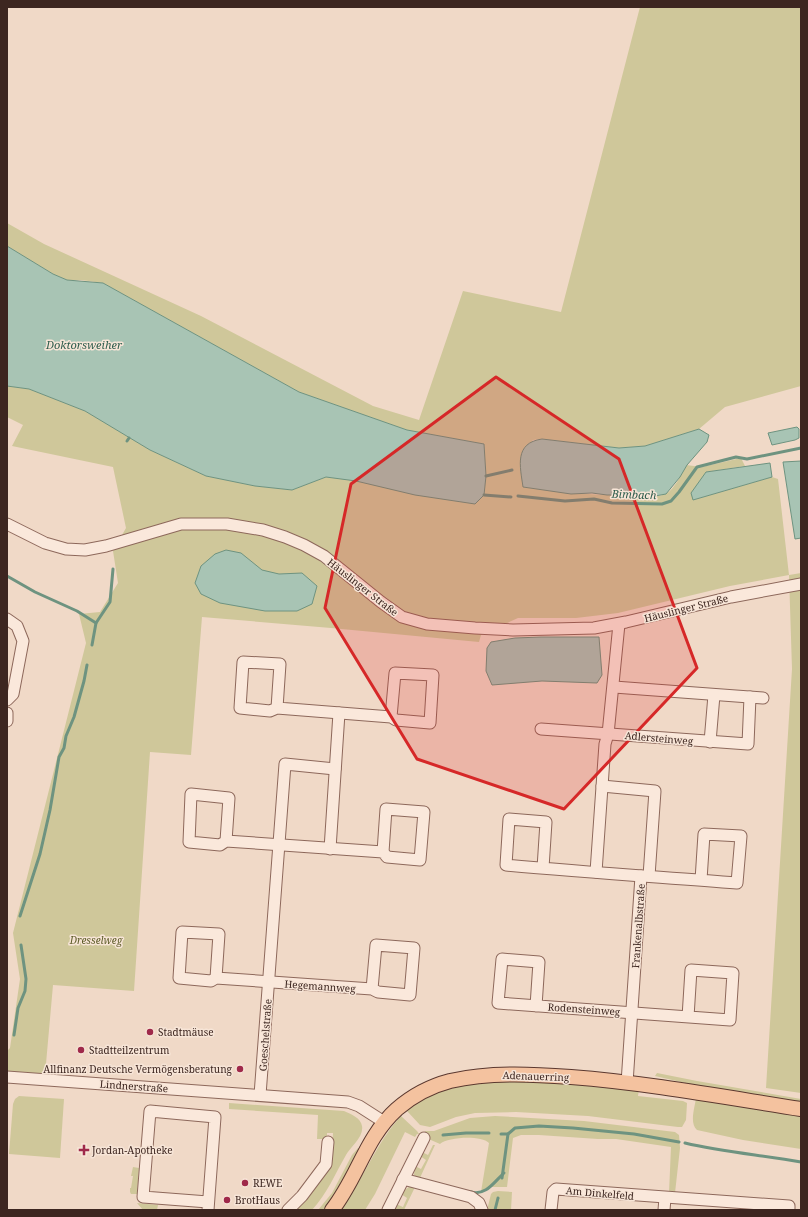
<svg xmlns="http://www.w3.org/2000/svg" width="808" height="1217" viewBox="0 0 808 1217" font-family="'Noto Serif',serif">
<style>
.green{fill:#cfc79a}
.water{fill:#a8c4b4;stroke:#6e9380}
.lines{fill:none;stroke-linecap:round;stroke-linejoin:round}
.stream{stroke:#6e9380;stroke-width:3}
.minor-casing{stroke:#8d685b;stroke-width:13}
.major-casing{stroke:#5b382f;stroke-width:16}
.minor{stroke:#fae8db;stroke-width:11}
.major{stroke:#f4c29f;stroke-width:14}
.marked{fill:#d62828;fill-opacity:0.2;stroke:#d62828;stroke-width:3;stroke-linejoin:round}
.poi-dot{fill:#9f294a;stroke:#f7e5d7;stroke-width:1.5}
.labels{text-anchor:middle;dominant-baseline:central;stroke-width:3;stroke-linejoin:round;paint-order:stroke}
.street-label{font-size:10px;fill:#3d2620;stroke:#f7e5d7}
.park-label{font-size:10px;font-style:italic;fill:#5a5925;stroke:#f7e5d7}
.poi-label{font-size:10px;fill:#3d2620;stroke:#f7e5d7;text-anchor:start}
.water-label{font-size:11px;font-style:italic;fill:#2e5d4d;stroke:#f7e5d7}
</style>
<rect width="100%" height="100%" fill="#f0d9c7"/>
<g class="green">
<path d="M 640,7 L 801,7 L 801,386 L 725,407 L 699,429 L 645,446 L 619,448 L 542,439 L 533,440 L 520,460 L 523,487 C 556,492 588,495 622,495 C 635,495 651,500 665,494 C 674,491 682,473 686,465 L 702,467 L 741,458 L 745,466 L 706,472 L 693,500 L 772,477 L 778,479 L 789,575 L 801,573 L 801,1093 L 766,1088 L 792,669 L 789,575 L 730,586 L 618,613 L 576,618 L 518,618 L 481,635 L 479,642 L 331,628 L 202,617 L 191,755 L 150,752 L 134,991 L 53,985 L 45,1075 L 7,1074 L 7,1051 L 10,1048 L 20,979 L 13,933 L 86,643 L 79,614 L 100,612 L 118,583 L 113,551 L 126,528 L 113,467 L 12,446 L 23,425 L 7,417 L 7,386 L 29,389 L 85,411 L 150,450 L 206,476 L 255,486 L 292,490 L 326,477 L 484,495 L 486,476 L 484,444 L 407,430 L 299,392 L 103,283 L 81,280 L 67,280 L 53,274 L 7,246 L 7,223 L 44,244 L 201,316 L 373,406 L 419,420 L 463,291 L 561,312 Z"/>
<polygon points="657,1073 697,1081 801,1099 801,1103 720,1091 655,1076"/>
<path d="M 528,1081 L 639,1089 L 638,1096 L 683,1101 L 687,1103 L 686,1120 L 682,1127 L 678,1127 L 588,1116 L 516,1112 L 475,1113 L 456,1117 L 430,1127 L 420,1125 L 407,1111 C 446,1079 481,1082 528,1081 Z"/>
<polygon points="19,1096 64,1099 60,1158 9,1154 13,1104 15,1099"/>
<path d="M 696,1098 L 801,1115 L 801,1149 L 743,1140 L 697,1130 C 689,1123 695,1107 696,1098 Z"/>
<path d="M 229,1103 L 344,1111 C 351,1114 361,1118 362,1126 C 364,1137 350,1147 346,1155 C 335,1174 327,1194 312,1210 L 296,1210 L 315,1188 L 331,1164 L 333,1133 L 327,1133 L 327,1139 L 317,1139 L 318,1115 L 229,1109 Z"/>
<path d="M 401,1116 L 417,1131 L 419,1134 L 417,1134 L 415,1137 L 405,1132 L 375,1194 L 365,1210 L 341,1210 C 363,1180 376,1143 401,1116 Z"/>
<path d="M 495,1116 L 584,1121 L 675,1132 L 679,1135 L 680,1148 L 675,1193 L 669,1193 L 671,1147 L 616,1139 L 598,1139 L 539,1135 L 521,1135 L 513,1138 L 507,1187 L 488,1187 L 481,1192 L 489,1143 C 481,1135 448,1137 440,1144 L 424,1137 L 425,1131 L 434,1131 L 470,1118 Z"/>
<polygon points="433,1145 435,1145 419,1180 414,1175 415,1166 421,1169 426,1160 420,1156 422,1152 428,1155"/>
<polygon points="358,1148 359,1148 348,1172 325,1210 318,1210 332,1193 352,1155"/>
<polygon points="133,1167 139,1168 137,1194 131,1194 130,1192 130,1188 131,1188 133,1176 131,1176"/>
<polygon points="409,1187 415,1187 404,1210 396,1210 396,1204 403,1207 407,1198 401,1194 403,1191"/>
<polygon points="498,1191 512,1192 511,1210 487,1210 491,1194 493,1192"/>
<polygon points="137,1203 158,1205 157,1210 143,1210"/>
</g>
<g class="water">
<polygon points="7,246 53,274 67,280 103,283 299,392 407,430 484,444 486,476 484,495 475,504 415,495 356,481 326,477 292,490 255,486 206,476 150,450 85,411 29,389 7,386"/>
<polygon points="797,427 799,429 799,438 795,440 772,445 768,433"/>
<path d="M 699,429 L 709,435 L 707,442 L 687,465 L 680,477 L 666,494 L 655,496 L 623,495 L 607,495 L 592,493 L 571,494 L 523,487 C 520,466 514,443 542,439 L 619,448 L 645,446 Z"/>
<polygon points="801,461 801,538 795,539 783,462"/>
<polygon points="770,463 772,477 693,500 691,493 706,472"/>
<polygon points="226,550 241,553 262,570 279,574 302,573 317,586 312,604 297,611 265,611 220,603 201,594 195,583 201,566 215,554"/>
<polygon points="541,637 599,637 602,675 597,683 542,681 492,685 486,671 487,648 491,642 515,638"/>
</g>
<g class="lines">
<g class="stream">
<polyline points="127,441 129,438"/>
<polyline points="486,476 512,470"/>
<polyline points="484,495 511,497"/>
<polyline points="518,496 565,501 594,499 612,503 662,504 671,501 679,492 697,467 736,457 747,459 801,448"/>
<polyline points="7,576 35,592 77,611 96,623"/>
<polyline points="92,645 96,623 110,602 113,569"/>
<polyline points="20,916 40,854 50,810 59,757 64,748 66,736 74,717 84,681 87,665"/>
<polyline points="14,1035 18,1008 25,991 26,979 21,945"/>
<polyline points="501,1134 508,1134"/>
<polyline points="443,1135 466,1133 489,1133"/>
<path d="M 685,1143 C 723,1152 762,1155 801,1162"/>
<polyline points="502,1178 508,1134 515,1128 539,1126 573,1128 634,1134 679,1142"/>
<path d="M 471,1192 C 486,1196 494,1182 504,1173"/>
<polyline points="495,1210 498,1198"/>
</g>
<defs>
<g id="minor">
<polyline points="7,524 45,543 66,549 85,550 106,546 181,524 227,524 263,530 285,537 304,545 324,556 381,602 402,617 427,624 475,628 513,630 594,628 626,622 731,597 801,584"/>
<polyline points="7,619 17,626 23,641 13,694 7,700"/>
<polyline points="614,687 763,698"/>
<polyline points="277,708 280,664 243,662 240,708 270,711 277,708 391,717 396,720 430,723 433,675 395,673 391,717"/>
<polyline points="7,713 7,721"/>
<polyline points="541,729 748,744 750,697"/>
<polyline points="710,742 714,695"/>
<polyline points="602,786 655,791 649,876"/>
<polyline points="226,841 229,798 191,794 189,842 220,845 226,841 383,852 387,857 420,860 424,812 386,809 383,852"/>
<polyline points="330,849 339,713"/>
<path d="M 543,868 L 546,822 L 509,819 L 506,865 C 583,872 660,877 737,883 L 741,836 L 704,834 L 701,880"/>
<polyline points="596,872 605,744 608,734 619,624"/>
<polyline points="216,978 219,934 182,932 179,978 211,981 216,978 372,989 378,992 410,995 414,948 376,945 372,989"/>
<polyline points="536,1006 539,962 502,959 498,1003 730,1020 733,973 691,970 688,1017"/>
<polyline points="7,1077 348,1102 359,1106 384,1122"/>
<polyline points="627,1083 641,876"/>
<polyline points="260,1095 285,764 335,769"/>
<polyline points="403,1179 471,1197 479,1203 482,1210"/>
<polyline points="208,1210 215,1117 150,1111 143,1197 208,1202"/>
<polyline points="288,1210 302,1196 326,1164 328,1142"/>
<polyline points="388,1210 424,1138"/>
<polyline points="551,1210 553,1192 556,1189 789,1206 789,1210"/>
<polyline points="664,1210 665,1198"/>
</g>
<path id="major" d="M 332,1210 C 358,1177 365,1138 397,1109 C 412,1096 431,1086 450,1081 C 489,1072 531,1074 571,1077 C 648,1083 724,1097 801,1109"/>
</defs>
<use href="#minor" class="minor-casing"/>
<use href="#major" class="major-casing"/>
<use href="#minor" class="minor"/>
<use href="#major" class="major"/>
</g>
<path class="marked" d="M 496,377 L 619,459 L 697,668 L 564,809 L 417,759 L 325,608 L 351,484 Z"/>
<g class="poi-dot">
<circle cx="150" cy="1032" r="4"/>
<circle cx="81" cy="1050" r="4"/>
<circle cx="240" cy="1069" r="4"/>
<path d="M82 1144h4v4h4v4h-4v4h-4v-4h-4v-4h4z"/>
<circle cx="245" cy="1183" r="4"/>
<circle cx="227" cy="1200" r="4"/>
</g>
<g class="labels">
<g class="street-label">
<text transform="translate(363 587) rotate(38)">Häuslinger Straße</text>
<text transform="translate(686 608) rotate(-14)">Häuslinger Straße</text>
<text transform="translate(659 738) rotate(5)">Adlersteinweg</text>
<text transform="translate(638 926) rotate(-86)">Frankenalbstraße</text>
<text transform="translate(320 986) rotate(4)">Hegemannweg</text>
<text transform="translate(584 1009) rotate(4)">Rodensteinweg</text>
<text transform="translate(265 1035) rotate(-86)">Goeschelstraße</text>
<text transform="translate(536 1076) rotate(2)">Adenauerring</text>
<text transform="translate(134 1086) rotate(4)">Lindnerstraße</text>
<text transform="translate(600 1193) rotate(5)">Am Dinkelfeld</text>
</g>
<g class="park-label">
<text x="96" y="940">Dresselweg</text>
</g>
<g class="poi-label">
<text x="158" y="1032">Stadtmäuse</text>
<text x="89" y="1050">Stadtteilzentrum</text>
<text x="232" y="1069" text-anchor="end">Allfinanz Deutsche Vermögensberatung</text>
<text x="92" y="1150">Jordan-Apotheke</text>
<text x="253" y="1183">REWE</text>
<text x="235" y="1200">BrotHaus</text>
</g>
<g class="water-label">
<text x="84" y="344">Doktorsweiher</text>
<text transform="translate(634 494) rotate(2)">Bimbach</text>
</g>
</g>
<rect width="808" height="1217" fill="none" stroke="#3d2620" stroke-width="16"/>
</svg>
